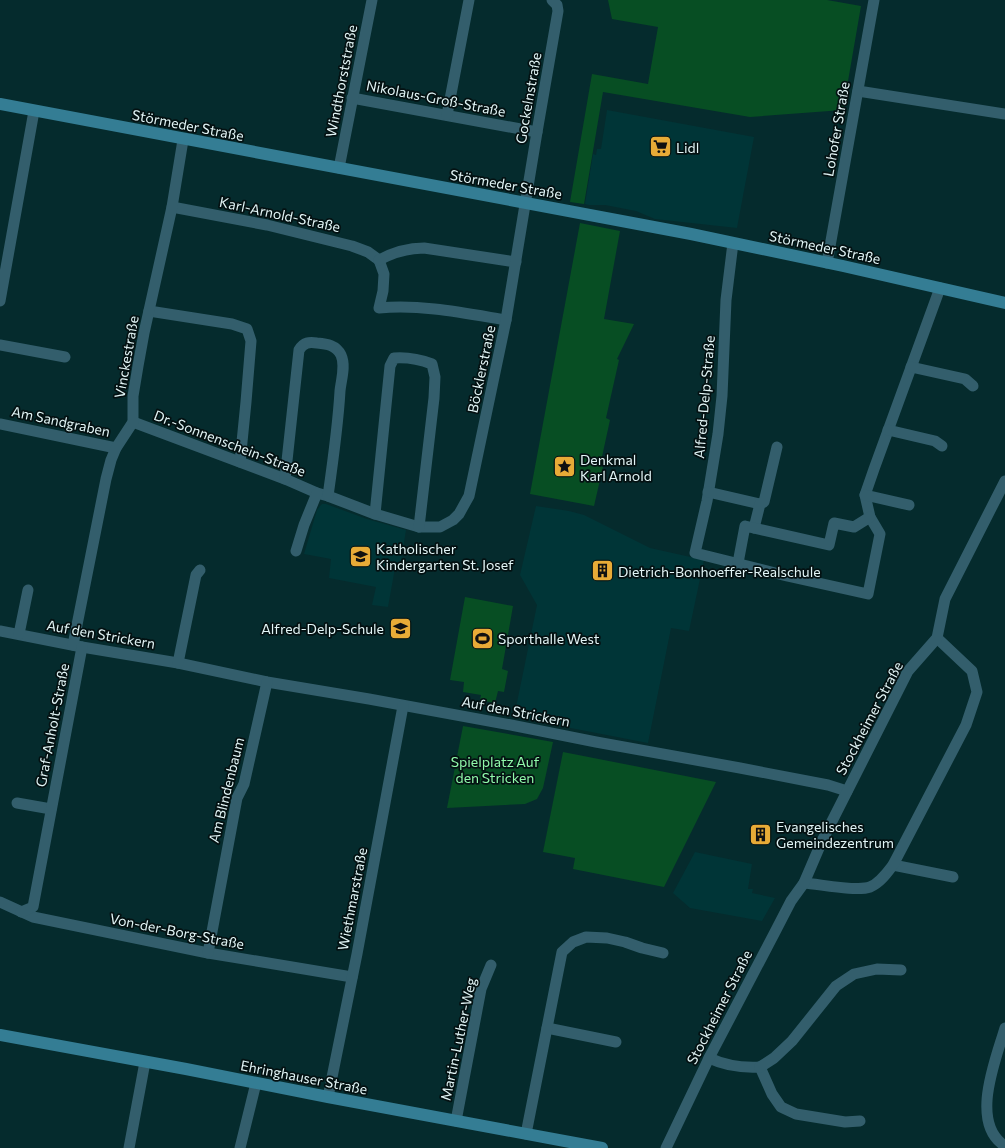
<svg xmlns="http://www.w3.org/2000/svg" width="1005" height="1148" viewBox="0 0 1005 1148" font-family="Commissioner,sans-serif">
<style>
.built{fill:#003537}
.green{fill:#074e23}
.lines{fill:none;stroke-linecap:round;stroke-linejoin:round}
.street{stroke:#335e6c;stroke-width:11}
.secondary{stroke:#347d94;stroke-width:12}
.labels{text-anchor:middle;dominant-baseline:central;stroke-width:3.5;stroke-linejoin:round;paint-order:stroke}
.street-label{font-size:14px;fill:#e2f5f6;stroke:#041112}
.poi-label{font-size:14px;fill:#e2f5f6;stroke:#041112;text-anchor:start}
.park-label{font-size:14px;fill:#90f9aa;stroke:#041112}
</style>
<rect width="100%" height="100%" fill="#052b2d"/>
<g class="built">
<polygon points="607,110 754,137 737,228 655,219 636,211 605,205 589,205 585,204 593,154 596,155 597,149 601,149"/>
<polygon points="322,504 326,504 367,519 406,530 400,568 395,568 388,607 372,605 376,587 329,578 331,559 304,554 317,510 320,506"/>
<polygon points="536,506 569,511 584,515 650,548 704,560 689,631 671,628 648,743 514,717 537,605 520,575"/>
<polygon points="695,852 752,864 748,889 753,889 752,893 775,898 762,921 690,908 673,893"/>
</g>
<g class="green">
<polygon points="608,0 827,0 861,6 843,110 750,117 603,92 584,204 570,202 592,74 648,84 658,27 612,19"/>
<polygon points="580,223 620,231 604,319 634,324 617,359 619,360 606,418 610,420 600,466 603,467 594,506 530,494"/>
<polygon points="465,597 513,606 502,669 508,671 504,692 498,691 495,703 480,700 481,695 463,692 464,682 450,680"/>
<polygon points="463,726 553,742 543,788 537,799 525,804 447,808"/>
<polygon points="563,752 716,782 664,887 573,869 575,858 543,852"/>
</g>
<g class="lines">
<g class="street">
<polyline points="858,91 1005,114"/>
<polyline points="352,98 537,132"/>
<polyline points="447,115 469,0"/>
<polyline points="339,168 372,0"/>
<polyline points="172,207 267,225 352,246 368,252 379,260"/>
<polyline points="733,243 726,300 722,396 718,434 707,501 695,553 787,576 868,594 880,534 870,517 865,495 874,469 940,288"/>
<path d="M 379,260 L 384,274 L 383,291 L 379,308 C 421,304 464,313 506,320"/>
<path d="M 379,260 C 394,252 407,248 424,248 L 516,262"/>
<polyline points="827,263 874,0"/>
<polyline points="0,301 34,111"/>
<polyline points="149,311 232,324 247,329 251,341 246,402 240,462"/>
<polyline points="0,345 65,357"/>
<polyline points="911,367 965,379 973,386"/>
<polyline points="133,422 285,479 317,493 328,496 375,514 419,527 440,527 453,520 459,514 469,496 506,320 537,132 558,11 557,5 552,0"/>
<polyline points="0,424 116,448"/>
<polyline points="888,430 935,441 942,446"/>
<path d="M 285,479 L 299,350 C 304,342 309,342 317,343 C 327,344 336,345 341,355 C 346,366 341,380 340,391 C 338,426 333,461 328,496"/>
<polyline points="708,492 760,504"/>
<polyline points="865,495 909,505"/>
<path d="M 375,514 L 390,366 L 394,358 C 408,357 419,359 432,364 L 435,377 L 434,398 L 419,527"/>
<polyline points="754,528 760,504 764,502 777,447"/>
<polyline points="296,551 304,525 317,493"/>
<polyline points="738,563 745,526 829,545 834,523 854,527 870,517"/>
<polyline points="0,631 82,647 178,663 267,682 369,699 511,725 596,742 740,768 828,785 847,791"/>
<polyline points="19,634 28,590"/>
<polyline points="73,645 106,479 111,460 116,448 133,422 133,396 138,366 144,333 172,207 183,140"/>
<polyline points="178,663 196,575 200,570"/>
<polyline points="17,803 51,809"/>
<polyline points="893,865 953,877"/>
<path d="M 804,883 C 819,884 857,892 870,887 C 880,883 887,873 893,865 L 966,725 L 977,692 L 972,671 L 937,638"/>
<polyline points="0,902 33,917 208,953 352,977"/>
<polyline points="21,912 33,907 82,647"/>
<polyline points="208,953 237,798 244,784 267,682"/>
<polyline points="547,1028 616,1042"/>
<path d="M 1005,1028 C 996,1059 969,1123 1005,1146"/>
<path d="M 709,1058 C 726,1066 742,1068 760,1067 L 772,1094 L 781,1107 L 796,1114 L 845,1122 L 860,1121"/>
<polyline points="760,1067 774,1058 792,1041 836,986 854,974 877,969 901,970"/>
<polyline points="328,1097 357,954 403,706"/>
<polyline points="456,1121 481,989 491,965"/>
<polyline points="526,1134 562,952 573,942 586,937 607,938 625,942 642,948 663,953"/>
<polyline points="129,1148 145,1062"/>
<polyline points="240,1148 256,1083"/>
<polyline points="666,1148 709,1058 775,932 791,901 804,883 822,841 908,671 937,638 945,599 1005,481"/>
</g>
<g class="secondary">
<polyline points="0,104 691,234 843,266 1005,303"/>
<polyline points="0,1035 186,1069 328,1097 602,1148"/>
</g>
</g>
<defs>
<symbol id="supermarket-square" viewBox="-11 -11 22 22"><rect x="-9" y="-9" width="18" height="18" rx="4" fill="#e8ab37" stroke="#041112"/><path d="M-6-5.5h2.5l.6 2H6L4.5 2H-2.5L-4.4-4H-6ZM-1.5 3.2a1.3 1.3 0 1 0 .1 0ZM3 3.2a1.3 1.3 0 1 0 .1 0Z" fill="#111"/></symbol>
<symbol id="sight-square" viewBox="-11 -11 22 22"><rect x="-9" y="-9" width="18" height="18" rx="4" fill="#e8ab37" stroke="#041112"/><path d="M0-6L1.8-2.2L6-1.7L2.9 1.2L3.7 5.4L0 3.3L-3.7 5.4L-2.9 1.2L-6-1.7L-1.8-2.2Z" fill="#111"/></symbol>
<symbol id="school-square" viewBox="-11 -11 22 22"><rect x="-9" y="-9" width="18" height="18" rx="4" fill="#e8ab37" stroke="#041112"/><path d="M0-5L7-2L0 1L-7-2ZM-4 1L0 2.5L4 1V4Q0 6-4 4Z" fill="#111"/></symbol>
<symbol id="building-square" viewBox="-11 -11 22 22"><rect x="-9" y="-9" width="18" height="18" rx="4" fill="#e8ab37" stroke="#041112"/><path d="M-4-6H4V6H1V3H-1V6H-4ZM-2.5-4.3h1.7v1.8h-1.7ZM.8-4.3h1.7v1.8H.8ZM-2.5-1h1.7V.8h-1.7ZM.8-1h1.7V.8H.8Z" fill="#111"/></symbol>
<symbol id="stadium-square" viewBox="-11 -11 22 22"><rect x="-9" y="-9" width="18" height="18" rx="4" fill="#e8ab37" stroke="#041112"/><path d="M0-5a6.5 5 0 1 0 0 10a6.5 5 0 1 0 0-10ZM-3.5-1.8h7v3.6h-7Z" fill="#111"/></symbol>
</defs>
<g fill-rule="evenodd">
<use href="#supermarket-square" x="648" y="134" width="25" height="25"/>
<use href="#sight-square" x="552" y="454" width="25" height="25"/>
<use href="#school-square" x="348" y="544" width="25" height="25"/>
<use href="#building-square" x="590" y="558" width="25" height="25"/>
<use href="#school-square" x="388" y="616" width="25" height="25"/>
<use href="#stadium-square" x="470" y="626" width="25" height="25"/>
<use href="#building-square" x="748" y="822" width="25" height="25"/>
</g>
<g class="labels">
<g class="street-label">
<text transform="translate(341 81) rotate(-79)">Windthorststraße</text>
<text transform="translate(436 98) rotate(11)">Nikolaus-Groß-Straße</text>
<text transform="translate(528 98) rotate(-80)">Gockelnstraße</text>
<text transform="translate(188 125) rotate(11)">Störmeder Straße</text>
<text transform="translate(836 129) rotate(-80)">Lohofer Straße</text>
<text transform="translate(506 184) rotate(10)">Störmeder Straße</text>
<text transform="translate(280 214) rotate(12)">Karl-Arnold-Straße</text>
<text transform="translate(825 247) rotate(12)">Störmeder Straße</text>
<text transform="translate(126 357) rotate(-80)">Vinckestraße</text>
<text transform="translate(481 369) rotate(-78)">Böcklerstraße</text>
<text transform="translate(704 397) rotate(-85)">Alfred-Delp-Straße</text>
<text transform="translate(61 421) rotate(12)">Am Sandgraben</text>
<text transform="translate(230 443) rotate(21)">Dr.-Sonnenschein-Straße</text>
<text transform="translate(101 634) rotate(10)">Auf den Strickern</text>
<text transform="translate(516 711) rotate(11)">Auf den Strickern</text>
<text transform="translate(869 718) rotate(-62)">Stockheimer Straße</text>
<text transform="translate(52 725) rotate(-79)">Graf-Anholt-Straße</text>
<text transform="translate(226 790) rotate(-76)">Am Blindenbaum</text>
<text transform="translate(352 899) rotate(-79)">Wiethmarstraße</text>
<text transform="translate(177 931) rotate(11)">Von-der-Borg-Straße</text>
<text transform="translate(719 1007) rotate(-63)">Stockheimer Straße</text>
<text transform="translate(458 1039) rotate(-78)">Martin-Luther-Weg</text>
<text transform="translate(304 1077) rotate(11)">Ehringhauser Straße</text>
</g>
<g class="poi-label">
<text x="676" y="147">Lidl</text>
<text x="580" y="459">Denkmal<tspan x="580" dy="16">Karl Arnold</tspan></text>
<text x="376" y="548">Katholischer<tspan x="376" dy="16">Kindergarten St. Josef</tspan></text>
<text x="618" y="571">Dietrich-Bonhoeffer-Realschule</text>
<text x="384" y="628" text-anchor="end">Alfred-Delp-Schule</text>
<text x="498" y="638">Sporthalle West</text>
<text x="776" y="826">Evangelisches<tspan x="776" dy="16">Gemeindezentrum</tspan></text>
</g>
<g class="park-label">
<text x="495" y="761">Spielplatz Auf<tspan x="495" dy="16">den Stricken</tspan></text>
</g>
</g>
</svg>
